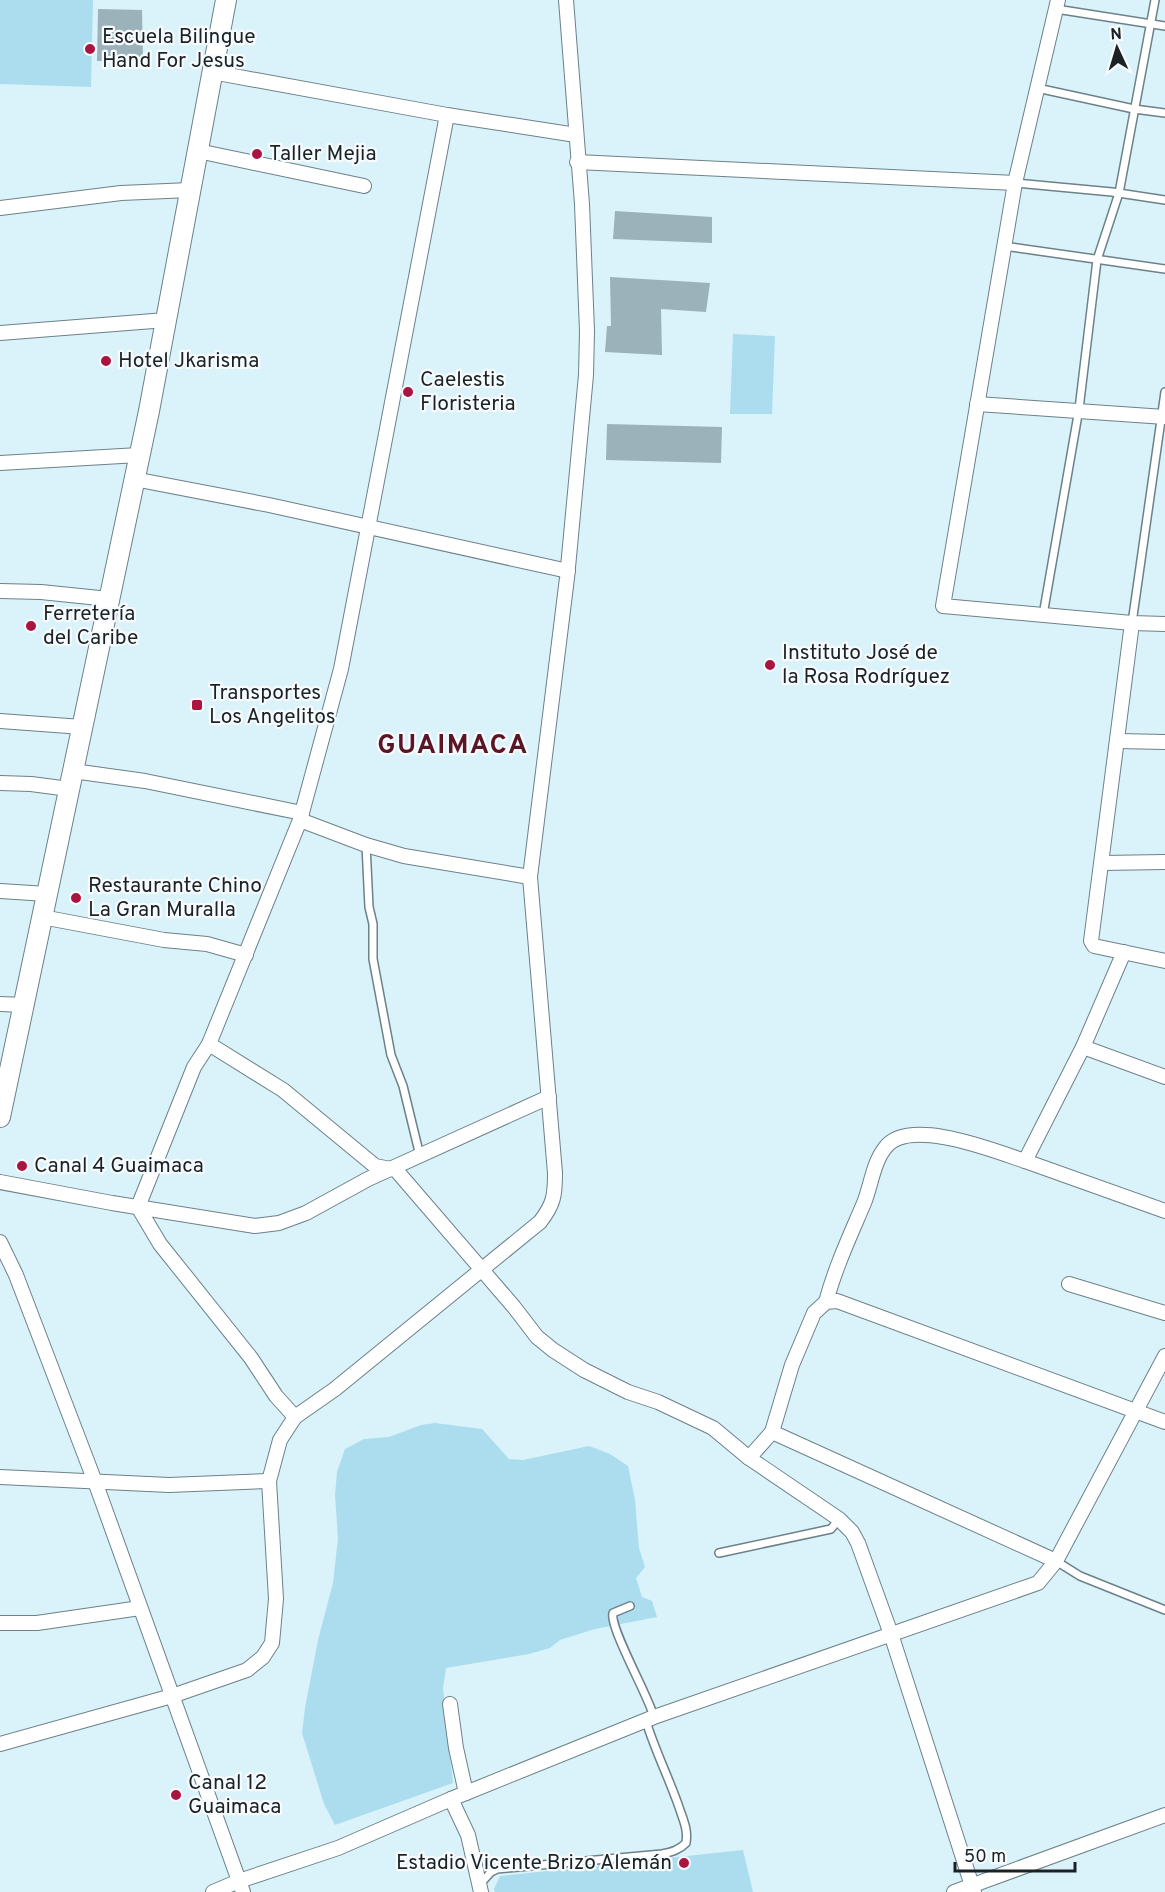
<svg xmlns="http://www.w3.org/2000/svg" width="1165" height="1892" viewBox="0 0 1165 1892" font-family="Overpass,sans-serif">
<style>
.green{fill:#abddef}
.building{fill:#9cb2ba}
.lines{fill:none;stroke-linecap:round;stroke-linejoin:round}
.lane-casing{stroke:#6c8188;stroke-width:10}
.street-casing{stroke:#6c8188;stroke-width:16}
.secondary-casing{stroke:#6c8188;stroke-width:22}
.lane{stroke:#fff;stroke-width:7}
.street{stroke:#fff;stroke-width:14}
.secondary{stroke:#fff;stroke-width:20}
.poi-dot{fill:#aa1441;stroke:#f7fbfd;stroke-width:2}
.labels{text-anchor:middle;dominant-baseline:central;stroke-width:4.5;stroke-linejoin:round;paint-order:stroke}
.poi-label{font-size:21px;fill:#1a2226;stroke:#f7fbfd;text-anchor:start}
.district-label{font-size:27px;font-weight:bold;letter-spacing:1.5px;fill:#5b1625;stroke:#f7fbfd}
</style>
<rect width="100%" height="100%" fill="#daf2fa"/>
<g class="green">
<polygon points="0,0 93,0 91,87 0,84"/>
<polygon points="733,334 775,336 772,414 730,414"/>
<polygon points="435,1423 482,1429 509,1459 523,1460 589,1446 610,1454 628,1466 635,1500 639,1548 645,1567 636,1578 642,1597 652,1601 657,1617 595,1629 560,1640 550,1648 529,1654 446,1668 443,1688 453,1783 335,1825 324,1804 302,1733 305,1708 318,1640 333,1583 338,1538 335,1495 337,1472 345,1449 364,1439 389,1437 421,1425"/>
<polygon points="743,1850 753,1892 495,1892 494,1889 500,1876"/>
</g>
<g class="building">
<polygon points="98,9 142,10 143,61 97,61"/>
<polygon points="615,211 712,217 712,243 613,239"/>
<polygon points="610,277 710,283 706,312 661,309 662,355 605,352 607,326 611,326"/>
<polygon points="607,424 722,427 721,463 606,460"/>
</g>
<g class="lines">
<defs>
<g id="lane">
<polyline points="1056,9 1165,26"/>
<polyline points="1037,88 1134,109 1165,113"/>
<polyline points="1015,183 1112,192 1165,200"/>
<polyline points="1004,246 1165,269"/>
<polyline points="1043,615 1079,409 1097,260 1119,193 1155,0"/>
<polyline points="1132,623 1165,392"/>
<polyline points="366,845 369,907 373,924 373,959 391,1055 403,1086 420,1156"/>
<polyline points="719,1553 831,1529 839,1519"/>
<polyline points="1056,1561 1080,1576 1165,1610"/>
<path d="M 630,1606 L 613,1613 C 609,1627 648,1695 654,1717"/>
<path d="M 481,1883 L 491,1872 L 497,1869 L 662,1854 C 672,1852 679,1850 686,1843 C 688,1830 684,1822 680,1810 C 670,1780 655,1751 646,1721"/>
</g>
<g id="street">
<polyline points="1058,0 1015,183 943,606 1132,623 1165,624"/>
<polyline points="212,72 447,115 576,135"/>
<polyline points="198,151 364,186"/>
<polyline points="577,162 1015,183"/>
<polyline points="0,208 121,193 190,190"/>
<polyline points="0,333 166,320"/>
<polyline points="977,404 1165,417"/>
<polyline points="0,463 139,455"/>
<polyline points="134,479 269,505 568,571"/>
<polyline points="0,591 41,592 109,599"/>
<polyline points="1132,623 1091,941 1094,946 1165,961"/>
<polyline points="0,721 82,727"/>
<polyline points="1118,741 1165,742"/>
<polyline points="73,771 145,781 302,813"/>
<polyline points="0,783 31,784 69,789"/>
<polyline points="300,820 366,845 404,856 530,877"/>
<polyline points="1102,863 1165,862"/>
<polyline points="0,891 47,894"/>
<polyline points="42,917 164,940 207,944 246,955"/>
<polyline points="1124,952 1083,1047 1025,1161 1165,1211"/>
<polyline points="0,1004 24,1005"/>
<polyline points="209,1044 283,1090 375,1166 396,1170 514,1307 537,1337 553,1350 584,1370 628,1392 658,1402 713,1428 749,1458 839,1519 852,1532 858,1543 891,1634 974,1892"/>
<polyline points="1083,1047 1165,1077"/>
<polyline points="0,1182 112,1203 255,1226 279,1223 306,1213 368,1179 549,1097"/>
<polyline points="0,1242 16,1275 97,1487 243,1892"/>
<polyline points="1069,1284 1165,1313"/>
<path d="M 826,1302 C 835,1268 850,1236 864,1203 C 871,1186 873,1163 885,1148 C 908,1116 995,1151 1025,1161"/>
<polyline points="295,1417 276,1396 251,1358 160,1244 138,1207 194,1067 209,1044 300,820 341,669 447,115"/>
<polyline points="772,1432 1056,1561"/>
<polyline points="749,1458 772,1432 792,1365 814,1313 826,1302 837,1301 1165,1422"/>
<polyline points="0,1477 169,1485 269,1481"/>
<polyline points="0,1623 37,1623 140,1608"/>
<polyline points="450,1704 456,1748 466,1793"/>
<path d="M 0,1744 L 172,1696 L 247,1670 L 263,1657 L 272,1643 L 276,1599 L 269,1481 L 280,1440 L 295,1417 L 335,1389 L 540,1222 C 554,1204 555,1195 555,1173 L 530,877 L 567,578 L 586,375 L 587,331 L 582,204 L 566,0"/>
<polyline points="451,1799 468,1835 481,1892"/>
<polyline points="213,1892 239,1881 338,1848 451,1799 654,1717 1038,1583 1056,1561 1165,1356"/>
<polyline points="954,1892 1165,1815"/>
</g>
<polyline id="secondary" points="0,1117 149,411 226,0"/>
</defs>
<use href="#lane" class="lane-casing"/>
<use href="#street" class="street-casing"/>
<use href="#secondary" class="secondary-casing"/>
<use href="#lane" class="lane"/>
<use href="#street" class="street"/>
<use href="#secondary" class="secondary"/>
</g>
<g class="poi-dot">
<circle cx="90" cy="49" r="6"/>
<circle cx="257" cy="154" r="6"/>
<circle cx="106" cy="361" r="6"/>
<circle cx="408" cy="392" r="6"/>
<circle cx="31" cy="626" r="6"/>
<circle cx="770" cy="665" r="6"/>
<rect x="191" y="699" width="12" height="12" rx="3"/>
<circle cx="76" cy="898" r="6"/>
<circle cx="22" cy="1166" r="6"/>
<circle cx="176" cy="1795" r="6"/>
<circle cx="684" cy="1863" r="6"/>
</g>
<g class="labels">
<g class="poi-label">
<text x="102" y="37">Escuela Bilingue<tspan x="102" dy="24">Hand For Jesus</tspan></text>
<text x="269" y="154">Taller Mejia</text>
<text x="118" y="361">Hotel Jkarisma</text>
<text x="420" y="380">Caelestis<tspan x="420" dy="24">Floristeria</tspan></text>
<text x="43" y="614">Ferretería<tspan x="43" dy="24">del Caribe</tspan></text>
<text x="782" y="653">Instituto José de<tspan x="782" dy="24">la Rosa Rodríguez</tspan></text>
<text x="209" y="693">Transportes<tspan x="209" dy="24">Los Angelitos</tspan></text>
<text x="88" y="886">Restaurante Chino<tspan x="88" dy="24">La Gran Muralla</tspan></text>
<text x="34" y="1166">Canal 4 Guaimaca</text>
<text x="188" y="1783">Canal 12<tspan x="188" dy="24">Guaimaca</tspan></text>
<text x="672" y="1863" text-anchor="end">Estadio Vicente Brizo Alemán</text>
</g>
<g class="district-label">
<text x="453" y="746">GUAIMACA</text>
</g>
</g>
<g transform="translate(1117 48) rotate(356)" stroke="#f7fbfd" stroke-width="4.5" paint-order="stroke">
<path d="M0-4.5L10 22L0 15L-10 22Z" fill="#1a2226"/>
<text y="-9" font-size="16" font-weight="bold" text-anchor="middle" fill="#1a2226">N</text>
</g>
<path d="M955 1862v9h120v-9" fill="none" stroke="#1a2226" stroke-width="3"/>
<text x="964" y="1862" font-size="18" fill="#1a2226" stroke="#f7fbfd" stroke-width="4.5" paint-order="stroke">50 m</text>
</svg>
